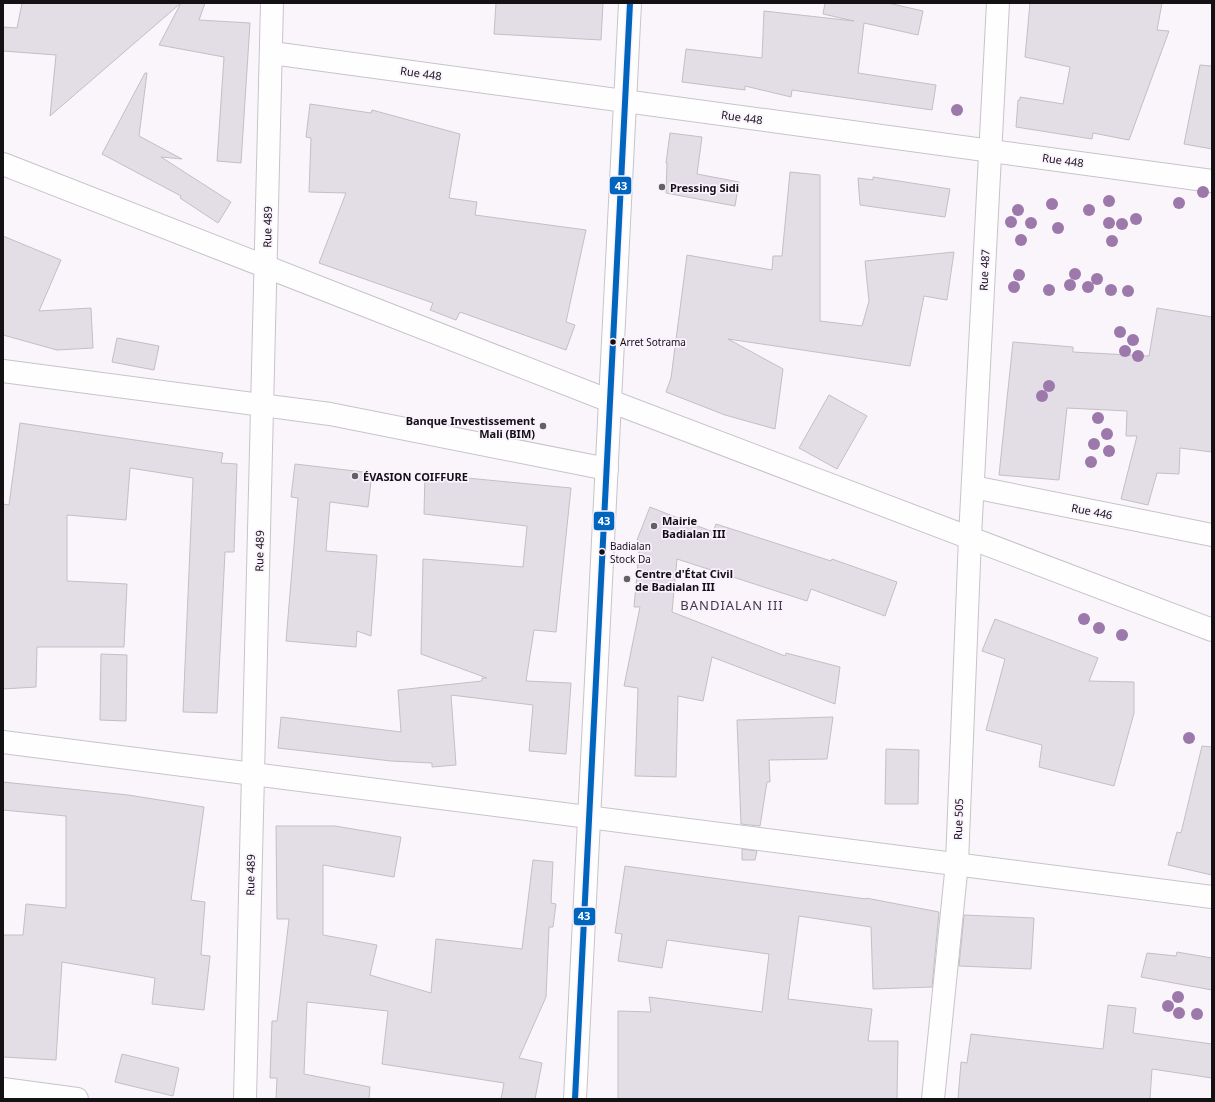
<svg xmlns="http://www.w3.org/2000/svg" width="1215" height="1102" viewBox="0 0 1215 1102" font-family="'Noto Sans',sans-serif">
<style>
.building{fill:#e3dde6;stroke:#c3bfc4}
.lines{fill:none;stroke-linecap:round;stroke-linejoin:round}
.minor-casing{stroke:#c7c4c9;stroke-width:24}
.tertiary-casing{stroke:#c7c4c9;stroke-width:24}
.secondary-casing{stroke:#c7c4c9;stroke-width:24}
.minor{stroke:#fefefe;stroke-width:22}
.tertiary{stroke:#fefefe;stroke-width:22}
.secondary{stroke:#fefefe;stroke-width:22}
.bus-1-casing{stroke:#faf2fe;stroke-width:9}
.bus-1{stroke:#0065bd;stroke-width:6}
.tree{fill:#9c79aa}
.poi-dot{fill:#646166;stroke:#faf2fe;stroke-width:1.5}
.bus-dot{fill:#141115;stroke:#faf2fe;stroke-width:1.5}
.labels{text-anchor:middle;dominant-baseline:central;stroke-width:3.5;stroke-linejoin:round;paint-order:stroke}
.bus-label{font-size:10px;fill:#141115;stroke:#faf2fe;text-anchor:start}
.street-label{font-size:11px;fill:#141115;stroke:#faf2fe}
.poi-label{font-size:11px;font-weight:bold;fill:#141115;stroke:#faf2fe;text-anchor:start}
.quarter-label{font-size:13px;letter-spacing:1px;fill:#413a45;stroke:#faf2fe}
.line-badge{stroke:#faf2fe;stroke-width:1.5}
.badge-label{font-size:11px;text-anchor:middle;font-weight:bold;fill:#fff}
</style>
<rect width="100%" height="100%" fill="#f9f5fb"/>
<g class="building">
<polygon points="22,3 205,3 199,20 250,23 241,163 217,161 224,57 159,45 181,3 50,116 56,55 3,51 3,27 17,28"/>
<polygon points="496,3 603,3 601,40 494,34"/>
<polygon points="825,3 888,3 923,11 918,35 864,23 858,73 936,85 932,110 792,90 791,97 745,86 745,90 682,82 686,49 762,58 764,11 854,21 823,14"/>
<polygon points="1030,3 1162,3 1157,30 1169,31 1129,140 1093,133 1092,139 1016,127 1018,100 1020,100 1020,97 1063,104 1070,67 1025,57"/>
<polygon points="1200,65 1212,66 1212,149 1184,144"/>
<polygon points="145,73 147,73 139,136 182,159 161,157 231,202 218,223 180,198 181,196 102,154"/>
<polygon points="310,104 371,113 372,110 460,134 449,198 477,202 475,215 586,230 566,322 575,325 566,350 460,312 456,320 430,310 433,303 319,263 346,193 309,192 311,138 306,137"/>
<polygon points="670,133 702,137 697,174 739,182 735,206 666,193 667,163 666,163"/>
<polygon points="790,172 820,175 820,321 862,326 869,301 865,261 954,252 947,300 924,296 910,366 728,339 783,369 775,429 725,415 666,392 671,378 687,255 772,270 773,256 782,256"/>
<polygon points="873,177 950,189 945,217 860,205 858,178 873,180"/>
<polygon points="3,236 61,260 39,311 91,308 93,348 57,350 3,335"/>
<polygon points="1157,308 1212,317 1212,452 1180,448 1179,474 1157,473 1148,505 1121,499 1137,436 1126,436 1127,411 1067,408 1059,480 999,475 1013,342 1073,347 1073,352 1149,356"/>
<polygon points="117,338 159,346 154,370 112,362"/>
<polygon points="829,395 867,416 837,469 799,448"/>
<polygon points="20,423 223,453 221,463 237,464 234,552 225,552 217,713 183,712 193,478 130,468 126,520 67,515 67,581 127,584 124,647 37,647 36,687 3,689 3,504 9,505"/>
<polygon points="295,464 372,473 368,507 330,502 326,551 377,555 371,636 357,631 356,647 286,641 298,498 291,497"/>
<polygon points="425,474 571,488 556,632 534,630 526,681 571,683 566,754 529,751 533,705 451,695 456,765 432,767 432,763 391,761 278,748 281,717 401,732 398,690 482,681 482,678 487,678 421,654 423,559 523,567 527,526 424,514"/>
<polygon points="650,507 713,532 716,524 831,561 832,559 897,582 885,616 811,589 807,601 677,559 672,612 785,656 786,653 840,667 835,704 712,657 703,701 678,696 676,777 635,776 638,688 624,686 640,607 634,607 640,541 637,540"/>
<polygon points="995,619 1098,658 1089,681 1134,682 1134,713 1114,786 1039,767 1042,745 986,730 1005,659 982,651"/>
<polygon points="101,654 127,655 126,721 100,720"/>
<polygon points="833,717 827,759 769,760 770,782 767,782 760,826 741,824 737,720"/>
<polygon points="1202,746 1212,747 1212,875 1168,865 1177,832 1181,833"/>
<polygon points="886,749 919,750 918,804 885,804"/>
<polygon points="3,782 128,795 204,807 191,900 205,902 201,955 210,956 204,1010 152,1004 155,978 62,962 56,1060 3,1057 3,935 23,935 26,904 66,908 66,816 3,810"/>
<polygon points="276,826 335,826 401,837 394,877 323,865 323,935 377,945 370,975 431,993 436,939 522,949 533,860 553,862 551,903 556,904 553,927 549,927 546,997 519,1058 542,1063 535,1099 501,1099 504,1083 382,1064 388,1011 307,1002 304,1074 370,1087 369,1099 276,1099 277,1078 270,1078 272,1021 277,1021 289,919 277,919"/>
<polygon points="742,849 757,851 755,860 742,860"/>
<polygon points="625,866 866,899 866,898 939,912 932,987 873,989 871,927 799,916 788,999 872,1009 868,1041 898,1041 897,1099 618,1099 618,1011 651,1012 649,997 762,1012 769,954 667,940 662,968 618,961 622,934 615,933"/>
<polygon points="964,915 1034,918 1031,969 959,966"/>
<polygon points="1177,952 1212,958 1212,990 1141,977 1147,953 1176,956"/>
<polygon points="1108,1005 1136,1008 1133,1033 1212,1044 1212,1078 1152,1069 1150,1099 958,1099 961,1062 967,1063 971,1034 1103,1049"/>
<polygon points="122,1054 179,1068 173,1096 115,1082"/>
</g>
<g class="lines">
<defs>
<g id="minor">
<polyline points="272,53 1212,181"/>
<polyline points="3,371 330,414 607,469"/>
<polyline points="973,487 1212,535"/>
<polyline points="3,742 1212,897"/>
<polyline points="3,1089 77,1099"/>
<polyline points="245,1099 272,3"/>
<polyline points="933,1099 957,863 970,537 998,3"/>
</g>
<polyline id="tertiary" points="3,164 610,401 1212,630"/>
<polyline id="secondary" points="575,1099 630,3"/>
</defs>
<use href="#minor" class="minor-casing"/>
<use href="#tertiary" class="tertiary-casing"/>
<use href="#secondary" class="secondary-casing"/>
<use href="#minor" class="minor"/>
<use href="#tertiary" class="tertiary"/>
<use href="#secondary" class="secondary"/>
<defs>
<polyline id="bus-1" points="575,1099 630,3"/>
</defs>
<use href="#bus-1" class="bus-1-casing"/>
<use href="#bus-1" class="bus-1"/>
</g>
<g class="tree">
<circle cx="957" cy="110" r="6"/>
<circle cx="1203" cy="192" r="6"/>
<circle cx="1109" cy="201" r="6"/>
<circle cx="1179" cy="203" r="6"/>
<circle cx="1052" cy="204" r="6"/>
<circle cx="1018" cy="210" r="6"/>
<circle cx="1089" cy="210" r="6"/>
<circle cx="1136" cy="219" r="6"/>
<circle cx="1011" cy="222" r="6"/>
<circle cx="1031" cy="223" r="6"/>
<circle cx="1109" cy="223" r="6"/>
<circle cx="1122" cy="224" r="6"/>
<circle cx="1058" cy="228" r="6"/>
<circle cx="1021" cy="240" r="6"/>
<circle cx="1112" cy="241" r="6"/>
<circle cx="1075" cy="274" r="6"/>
<circle cx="1019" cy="275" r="6"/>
<circle cx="1097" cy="279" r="6"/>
<circle cx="1070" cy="285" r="6"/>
<circle cx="1014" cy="287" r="6"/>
<circle cx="1088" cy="287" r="6"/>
<circle cx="1049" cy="290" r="6"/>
<circle cx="1111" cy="290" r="6"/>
<circle cx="1128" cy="291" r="6"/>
<circle cx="1120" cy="332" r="6"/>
<circle cx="1133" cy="340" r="6"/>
<circle cx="1125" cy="351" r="6"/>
<circle cx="1138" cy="356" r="6"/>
<circle cx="1049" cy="386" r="6"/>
<circle cx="1042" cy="396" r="6"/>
<circle cx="1098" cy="418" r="6"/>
<circle cx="1107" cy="434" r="6"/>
<circle cx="1094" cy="444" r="6"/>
<circle cx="1109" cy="451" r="6"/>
<circle cx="1091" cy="462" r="6"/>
<circle cx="1084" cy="619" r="6"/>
<circle cx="1099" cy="628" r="6"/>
<circle cx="1122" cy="635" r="6"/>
<circle cx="1189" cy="738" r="6"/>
<circle cx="1178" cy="997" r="6"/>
<circle cx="1168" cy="1006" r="6"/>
<circle cx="1179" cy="1013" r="6"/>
<circle cx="1197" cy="1014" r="6"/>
</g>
<g class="poi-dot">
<circle cx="662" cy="187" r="4"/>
<circle cx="543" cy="426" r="4"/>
<circle cx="355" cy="476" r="4"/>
<circle cx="654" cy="526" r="4"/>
<circle cx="627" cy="579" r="4"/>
</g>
<g class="bus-dot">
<circle cx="613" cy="342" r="3.5"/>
<circle cx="602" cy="552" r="3.5"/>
</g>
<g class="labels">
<g class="bus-label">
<text x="620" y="342">Arret Sotrama</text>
<text x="610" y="546">Badialan<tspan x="610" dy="13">Stock Da</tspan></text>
</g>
<g class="street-label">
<text transform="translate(421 73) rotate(8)">Rue 448</text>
<text transform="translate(742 117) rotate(8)">Rue 448</text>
<text transform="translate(1063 160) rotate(8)">Rue 448</text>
<text transform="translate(267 227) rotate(-89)">Rue 489</text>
<text transform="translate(984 270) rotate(-87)">Rue 487</text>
<text transform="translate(1092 511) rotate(11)">Rue 446</text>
<text transform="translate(259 551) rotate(-89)">Rue 489</text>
<text transform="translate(958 819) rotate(-88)">Rue 505</text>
<text transform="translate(250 875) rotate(-89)">Rue 489</text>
</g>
<g class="poi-label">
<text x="670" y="187">Pressing Sidi</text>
<text x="535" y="420" text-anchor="end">Banque Investissement<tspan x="535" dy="13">Mali (BIM)</tspan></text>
<text x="363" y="476">ÉVASION COIFFURE</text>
<text x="662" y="520">Mairie<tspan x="662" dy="13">Badialan III</tspan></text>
<text x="635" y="573">Centre d'État Civil<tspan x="635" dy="13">de Badialan III</tspan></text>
</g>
<g class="quarter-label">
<text x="732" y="605">BANDIALAN III</text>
</g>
</g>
<g class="line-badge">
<rect x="609" y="176" width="23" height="19" rx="4" fill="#0065bd"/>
<rect x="593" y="511" width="22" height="20" rx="4" fill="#0065bd"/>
<rect x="573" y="907" width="23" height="19" rx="4" fill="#0065bd"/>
</g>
<g class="badge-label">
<text x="621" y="190">43</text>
<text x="604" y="525">43</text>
<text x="584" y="920">43</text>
</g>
<rect width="1215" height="1102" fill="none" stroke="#141115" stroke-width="8"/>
</svg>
